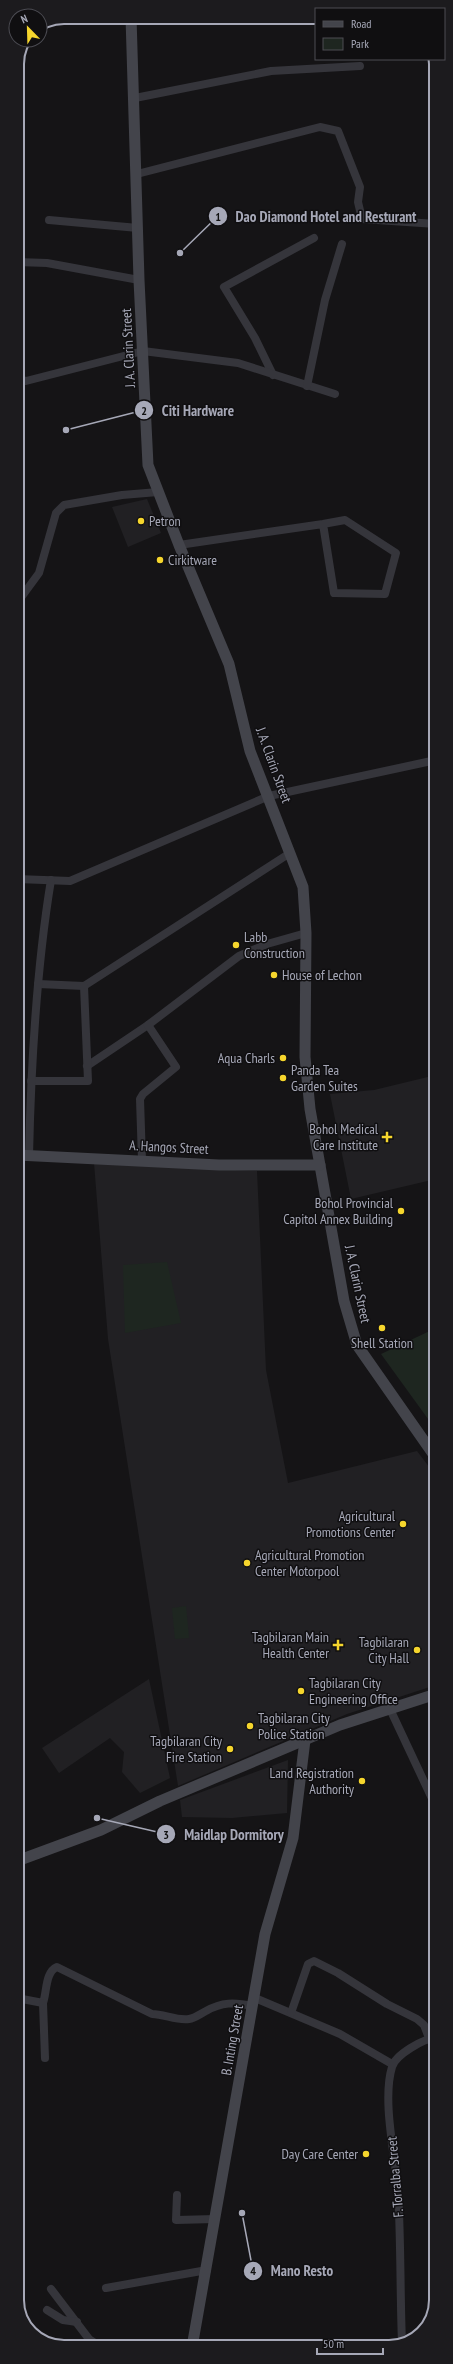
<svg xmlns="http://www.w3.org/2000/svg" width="453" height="2364" viewBox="0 0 453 2364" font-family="'PT Sans Narrow',sans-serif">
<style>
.built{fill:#212023}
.green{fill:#1e2620}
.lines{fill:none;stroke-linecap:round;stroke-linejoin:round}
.street{stroke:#35353b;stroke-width:8}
.secondary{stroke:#43444b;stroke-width:11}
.poi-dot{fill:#f6d62d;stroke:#100f11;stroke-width:1.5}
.labels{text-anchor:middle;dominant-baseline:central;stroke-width:3;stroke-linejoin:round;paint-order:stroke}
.street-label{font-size:14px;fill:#a6a8b7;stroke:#100f11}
.poi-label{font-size:14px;fill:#a6a8b7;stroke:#100f11;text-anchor:end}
.rim{fill:none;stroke:#a6a8b7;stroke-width:2}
.leader{fill:none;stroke:#a6a8b7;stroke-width:1.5}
.callout-dot{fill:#a6a8b7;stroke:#100f11;stroke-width:1.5}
.mark-label{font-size:12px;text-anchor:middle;font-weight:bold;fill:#111}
.callout-label{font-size:15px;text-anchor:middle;font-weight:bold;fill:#a6a8b7;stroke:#100f11;stroke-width:3;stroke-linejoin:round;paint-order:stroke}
</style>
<rect width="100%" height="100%" fill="#151416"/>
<g class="built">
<polygon points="147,499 161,533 128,547 112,507"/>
<polygon points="436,1075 436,1179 351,1199 330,1094 374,1090"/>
<polygon points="94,1163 257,1171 266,1370 288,1483 417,1451 436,1476 436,1685 347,1714 178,1786 108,1339"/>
<polygon points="149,1679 170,1778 140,1793 122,1772 124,1752 110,1738 59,1773 42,1748"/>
<polygon points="288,1760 287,1813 232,1818 182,1817 180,1800"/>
</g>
<g class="green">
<polygon points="167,1262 181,1323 125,1333 123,1265"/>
<polygon points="436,1328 436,1430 381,1354"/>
<polygon points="186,1606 189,1638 175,1639 172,1608"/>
</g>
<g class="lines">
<g class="street">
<polyline points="135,98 271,71 360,66"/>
<polyline points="137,174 320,127 338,131 360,187 358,202 362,219 436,224"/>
<polyline points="49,220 138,228"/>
<polyline points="17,262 47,263 139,280"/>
<polyline points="273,375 255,338 224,287 314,238"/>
<polyline points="17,379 26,381 143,351 238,363 335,394"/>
<polyline points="307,386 325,300 342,244"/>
<polyline points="179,545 323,524 345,520 396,553 385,594 334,593 323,524"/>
<polyline points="17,603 39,573 56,513 64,505 122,495 158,492"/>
<polyline points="17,879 70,881 269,796 436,760"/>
<polyline points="38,984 84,986 290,853"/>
<polyline points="87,1066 148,1025"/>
<polyline points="31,1081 88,1081 84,986"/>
<path d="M 29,1156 C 31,1064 36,971 51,880"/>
<polyline points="142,1160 140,1099 143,1094 176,1067 148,1025 239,956 267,944 306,933"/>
<polyline points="390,1709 436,1807"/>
<path d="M 17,1998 L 43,2003 C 47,1992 45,1972 57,1967 L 152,2014 C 164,2014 177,2021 189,2019 C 195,2018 200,2014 206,2011 C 222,2002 234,2002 253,2006"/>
<polyline points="255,1998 340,2034 392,2064"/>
<polyline points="43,2003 45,2058"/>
<polyline points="291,2013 308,1964 314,1961 338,1973 387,2004 417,2019 424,2025 429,2038"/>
<polyline points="177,2195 176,2220 215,2219"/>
<polyline points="106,2288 207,2270"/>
<polyline points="51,2289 89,2339 95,2343 137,2347"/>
<polyline points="47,2310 63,2320 77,2322"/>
<path d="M 402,2343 C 400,2292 401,2241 398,2191 C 395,2155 382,2100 392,2067 C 395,2055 424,2038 436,2038"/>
</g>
<g class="secondary">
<polyline points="131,17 139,280 148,465 179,545 229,664 250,751 303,887 306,933 305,1057 310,1109 344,1301 357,1345 436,1458"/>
<polyline points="17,1155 219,1165 320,1165"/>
<polyline points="17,1861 101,1830 160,1801 340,1725 436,1694"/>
<polyline points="192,2347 265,1934 293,1838 305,1740"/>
</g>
</g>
<g class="poi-dot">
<circle cx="141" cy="521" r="4"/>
<circle cx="160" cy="560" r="4"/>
<circle cx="236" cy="945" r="4"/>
<circle cx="274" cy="975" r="4"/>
<circle cx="283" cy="1058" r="4"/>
<circle cx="283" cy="1078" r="4"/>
<path d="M385 1131h4v4h4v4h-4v4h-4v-4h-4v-4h4z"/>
<circle cx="401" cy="1211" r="4"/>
<circle cx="382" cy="1328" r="4"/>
<circle cx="403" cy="1524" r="4"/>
<circle cx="247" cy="1563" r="4"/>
<path d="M336 1639h4v4h4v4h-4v4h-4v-4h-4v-4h4z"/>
<circle cx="417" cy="1650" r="4"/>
<circle cx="301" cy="1691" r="4"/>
<circle cx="250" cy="1726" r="4"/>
<circle cx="230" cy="1749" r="4"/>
<circle cx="362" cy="1781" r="4"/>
<circle cx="366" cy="2154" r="4"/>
</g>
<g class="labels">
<g class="street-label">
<text transform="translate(128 348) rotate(-93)">J. A. Clarin Street</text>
<text transform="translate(274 765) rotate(70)">J. A. Clarin Street</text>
<text transform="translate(169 1147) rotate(3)">A. Hangos Street</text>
<text transform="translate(358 1284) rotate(78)">J. A. Clarin Street</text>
<text transform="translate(232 2040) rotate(-80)">B. Inting Street</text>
<text transform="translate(395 2177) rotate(-95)">F. Torralba Street</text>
</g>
<g class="poi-label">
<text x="149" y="521" text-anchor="start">Petron</text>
<text x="168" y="560" text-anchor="start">Cirkitware</text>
<text x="244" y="937" text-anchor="start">Labb<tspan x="244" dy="16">Construction</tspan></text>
<text x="282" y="975" text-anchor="start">House of Lechon</text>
<text x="275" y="1058">Aqua Charls</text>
<text x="291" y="1070" text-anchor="start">Panda Tea<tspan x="291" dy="16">Garden Suites</tspan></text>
<text x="378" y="1129">Bohol Medical<tspan x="378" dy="16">Care Institute</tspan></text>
<text x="393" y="1203">Bohol Provincial<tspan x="393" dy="16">Capitol Annex Building</tspan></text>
<text x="382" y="1343" text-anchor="middle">Shell Station</text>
<text x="395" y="1516">Agricultural<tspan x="395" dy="16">Promotions Center</tspan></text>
<text x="255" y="1555" text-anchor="start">Agricultural Promotion<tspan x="255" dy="16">Center Motorpool</tspan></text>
<text x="329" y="1637">Tagbilaran Main<tspan x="329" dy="16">Health Center</tspan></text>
<text x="409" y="1642">Tagbilaran<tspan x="409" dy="16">City Hall</tspan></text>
<text x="309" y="1683" text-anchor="start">Tagbilaran City<tspan x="309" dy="16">Engineering Office</tspan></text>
<text x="258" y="1718" text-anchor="start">Tagbilaran City<tspan x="258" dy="16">Police Station</tspan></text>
<text x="222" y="1741">Tagbilaran City<tspan x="222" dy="16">Fire Station</tspan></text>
<text x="354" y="1773">Land Registration<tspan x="354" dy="16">Authority</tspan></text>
<text x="358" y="2154">Day Care Center</text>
</g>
</g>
<path d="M0 0H453V2364H0ZM64 24H389A40 40 0 0 1 429 64V2300A40 40 0 0 1 389 2340H64A40 40 0 0 1 24 2300V64A40 40 0 0 1 64 24Z" fill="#1c1b1e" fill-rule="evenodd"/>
<path class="rim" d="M64 24H389A40 40 0 0 1 429 64V2300A40 40 0 0 1 389 2340H64A40 40 0 0 1 24 2300V64A40 40 0 0 1 64 24Z"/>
<path class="leader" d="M180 253L218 216M66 430L144 410M97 1818L166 1834M242 2213L253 2271"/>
<g class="callout-dot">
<circle cx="180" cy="253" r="4"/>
<circle cx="66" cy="430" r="4"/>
<circle cx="97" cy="1818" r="4"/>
<circle cx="242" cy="2213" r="4"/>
<circle cx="218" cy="216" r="10"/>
<circle cx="144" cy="410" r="10"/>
<circle cx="166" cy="1834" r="10"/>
<circle cx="253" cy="2271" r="10"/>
</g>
<g class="mark-label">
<text x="218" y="221">1</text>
<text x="144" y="415">2</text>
<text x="166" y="1839">3</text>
<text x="253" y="2275">4</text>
</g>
<g class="callout-label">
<text x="326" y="222">Dao Diamond Hotel and Resturant</text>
<text x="198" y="416">Citi Hardware</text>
<text x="234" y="1840">Maidlap Dormitory</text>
<text x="302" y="2276">Mano Resto</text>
</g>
<rect x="315" y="8" width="130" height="52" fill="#100f11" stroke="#4c4c53"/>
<rect x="323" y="21" width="20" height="6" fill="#43444b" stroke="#4c4c53"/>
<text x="351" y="28" font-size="12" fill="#a6a8b7">Road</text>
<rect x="323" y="38" width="20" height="12" fill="#1e2620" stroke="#4c4c53"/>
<text x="351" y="48" font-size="12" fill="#a6a8b7">Park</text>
<g transform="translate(28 28) rotate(337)"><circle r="19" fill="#100f11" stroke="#4c4c53"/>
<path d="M0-3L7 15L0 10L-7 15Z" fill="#f6d62d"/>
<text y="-6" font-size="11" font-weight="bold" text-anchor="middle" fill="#a6a8b7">N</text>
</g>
<path d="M317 2348v6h66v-6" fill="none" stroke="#a6a8b7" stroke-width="2"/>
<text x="323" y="2348" font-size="12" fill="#a6a8b7" stroke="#100f11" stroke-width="3" paint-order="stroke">50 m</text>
</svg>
